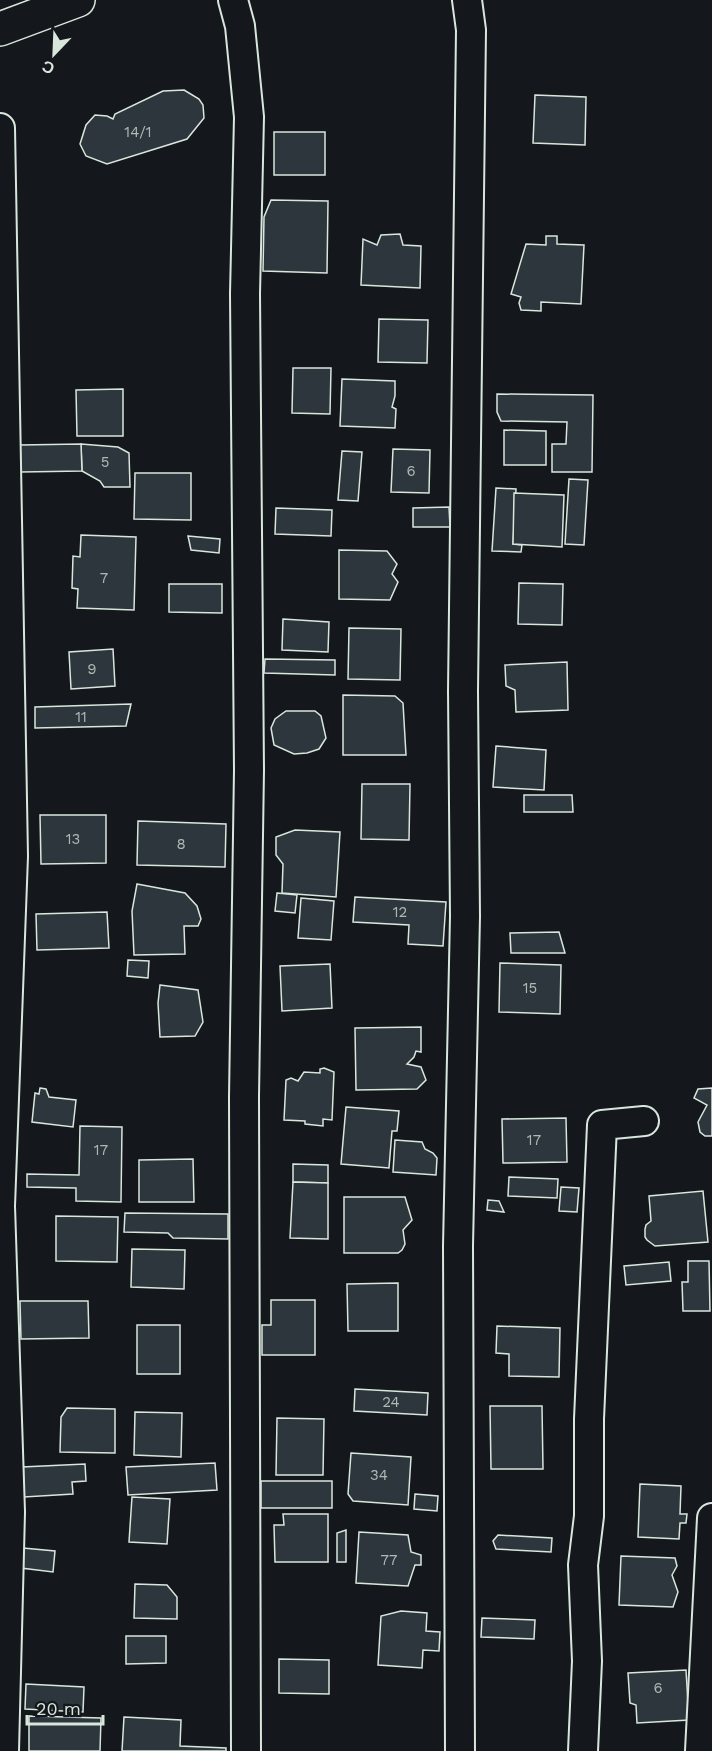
<svg xmlns="http://www.w3.org/2000/svg" width="712" height="1751" viewBox="0 0 712 1751" font-family="'Work Sans',sans-serif">
<style>
.building{fill:#2c363c;stroke:#d8e6dc;stroke-width:1.5}
.lines{fill:none;stroke-linecap:round;stroke-linejoin:round}
.minor-casing{stroke:#d8e6dc;stroke-width:32}
.major-casing{stroke:#d8e6dc;stroke-width:36}
.minor{stroke:#14181c;stroke-width:28}
.major{stroke:#14181c;stroke-width:33}
.labels{text-anchor:middle;dominant-baseline:central;stroke-width:4.5;stroke-linejoin:round;paint-order:stroke}
.number-label{font-size:15px;fill:#adbab4}
</style>
<rect width="100%" height="100%" fill="#14181c"/>
<g class="building">
<polygon points="184,90 199,99 203,105 204,118 187,139 107,164 86,156 80,144 86,125 95,115 107,116 113,119 115,114 163,91"/>
<polygon points="535,95 586,97 585,145 533,143"/>
<rect x="274" y="132" width="51" height="43"/>
<polygon points="271,200 328,201 327,273 263,271 264,217"/>
<polygon points="400,234 403,245 421,246 420,288 361,285 363,239 377,245 381,235"/>
<polygon points="546,236 557,236 557,244 584,245 581,304 541,302 541,311 521,310 519,303 521,297 511,294 526,244 546,245"/>
<polygon points="379,319 428,320 427,363 378,362"/>
<polygon points="293,368 331,368 330,414 292,413"/>
<polygon points="342,379 395,381 395,396 392,407 396,409 395,428 340,426"/>
<polygon points="123,389 123,436 77,436 76,390"/>
<polygon points="497,394 593,395 592,472 552,472 552,444 566,444 567,422 501,421 497,412"/>
<polygon points="504,430 546,431 546,465 504,465"/>
<polygon points="81,444 118,447 129,453 130,487 104,487 100,481 82,471"/>
<polygon points="81,444 82,471 21,472 20,445"/>
<polygon points="393,449 430,450 429,493 391,492"/>
<polygon points="342,451 362,452 358,501 338,500"/>
<polygon points="135,473 191,473 191,520 134,519"/>
<polygon points="569,479 588,480 584,545 565,544"/>
<polygon points="496,488 516,489 513,544 522,545 521,552 492,551"/>
<polygon points="514,493 564,495 562,547 513,544"/>
<polygon points="449,507 450,527 413,527 413,508"/>
<polygon points="276,508 332,510 331,536 275,534"/>
<polygon points="81,535 136,537 134,610 77,608 78,589 72,588 73,556 80,557"/>
<polygon points="188,536 220,539 219,553 191,550"/>
<polygon points="339,550 387,551 397,564 392,574 398,582 390,600 339,599"/>
<polygon points="519,583 563,584 562,625 518,624"/>
<polygon points="169,584 222,584 222,613 169,612"/>
<polygon points="283,619 329,622 328,652 282,650"/>
<polygon points="349,628 401,629 400,680 348,679"/>
<polygon points="113,649 115,686 71,689 69,652"/>
<polygon points="265,659 335,660 335,675 264,673"/>
<polygon points="567,662 568,710 516,712 515,690 506,686 505,665"/>
<polygon points="343,695 395,696 403,703 406,755 343,755"/>
<polygon points="131,704 126,726 35,728 35,707"/>
<polygon points="286,711 315,711 321,716 326,738 319,749 307,753 294,754 274,745 271,728 275,719"/>
<polygon points="496,746 546,750 544,790 493,787"/>
<polygon points="362,784 410,784 409,840 361,839"/>
<polygon points="524,795 572,795 573,812 524,812"/>
<polygon points="40,815 106,815 106,863 41,864"/>
<polygon points="138,821 226,824 225,867 137,865"/>
<polygon points="295,830 340,832 336,897 282,893 283,864 276,855 276,837"/>
<polygon points="137,884 185,893 197,906 201,919 198,926 184,926 185,954 134,955 132,911"/>
<polygon points="277,893 297,895 295,913 275,911"/>
<polygon points="355,897 446,902 443,946 408,944 409,925 353,922"/>
<polygon points="301,898 334,901 331,940 298,938"/>
<polygon points="107,912 109,948 37,950 36,914"/>
<polygon points="559,932 565,953 511,953 510,933"/>
<polygon points="128,960 149,961 148,978 127,976"/>
<polygon points="500,963 561,965 560,1014 499,1012"/>
<polygon points="330,964 332,1008 282,1011 280,966"/>
<polygon points="160,985 198,990 203,1022 195,1036 160,1037 158,1003"/>
<polygon points="421,1027 421,1052 416,1051 414,1057 407,1064 421,1067 426,1080 417,1089 356,1090 355,1028"/>
<polygon points="324,1068 334,1072 332,1120 323,1119 323,1126 305,1124 305,1121 284,1120 286,1080 291,1078 298,1081 304,1072 320,1073 320,1069"/>
<polygon points="40,1088 46,1089 49,1097 76,1100 73,1127 32,1122 35,1093 39,1094"/>
<polygon points="712,1088 712,1136 705,1136 700,1132 698,1122 707,1105 694,1098 698,1089"/>
<polygon points="346,1107 399,1111 397,1131 392,1131 389,1168 341,1164"/>
<polygon points="566,1118 567,1162 503,1163 502,1119"/>
<polygon points="80,1126 122,1127 121,1202 76,1201 76,1188 27,1187 27,1174 79,1175"/>
<polygon points="395,1140 422,1142 425,1149 433,1153 437,1158 436,1175 393,1172"/>
<polygon points="193,1159 194,1202 139,1202 139,1160"/>
<polygon points="293,1164 328,1165 328,1183 293,1182"/>
<polygon points="509,1177 558,1179 557,1198 508,1196"/>
<polygon points="293,1182 328,1183 328,1239 290,1238"/>
<polygon points="561,1187 579,1188 577,1212 559,1211"/>
<polygon points="703,1191 708,1242 655,1246 647,1240 645,1237 645,1229 646,1225 651,1221 649,1196"/>
<polygon points="344,1197 405,1197 412,1220 403,1230 405,1244 402,1250 398,1253 344,1253"/>
<polygon points="488,1200 499,1201 504,1212 487,1210"/>
<polygon points="125,1213 228,1214 228,1239 173,1238 168,1233 124,1232"/>
<polygon points="56,1216 118,1217 117,1262 56,1261"/>
<polygon points="132,1249 185,1250 184,1289 131,1287"/>
<polygon points="688,1261 709,1261 710,1311 683,1311 682,1282 688,1282"/>
<polygon points="669,1262 671,1281 626,1285 624,1266"/>
<polygon points="398,1283 398,1331 348,1331 347,1284"/>
<polygon points="271,1300 315,1300 315,1355 262,1355 262,1325 271,1325"/>
<polygon points="20,1301 88,1301 89,1338 21,1339"/>
<rect x="137" y="1325" width="43" height="49"/>
<polygon points="497,1326 560,1328 559,1377 509,1376 509,1354 496,1353"/>
<polygon points="355,1389 428,1393 427,1415 354,1411"/>
<polygon points="490,1406 542,1406 543,1469 491,1469"/>
<polygon points="67,1408 115,1409 115,1453 60,1452 61,1417"/>
<polygon points="135,1412 182,1413 181,1457 134,1455"/>
<polygon points="277,1418 324,1419 323,1475 276,1475"/>
<polygon points="351,1453 411,1457 408,1505 353,1501 348,1494"/>
<polygon points="215,1463 217,1490 128,1495 126,1467"/>
<polygon points="85,1464 86,1481 72,1482 73,1494 24,1497 22,1467"/>
<rect x="261" y="1481" width="71" height="27"/>
<polygon points="640,1484 681,1486 680,1514 687,1514 686,1523 680,1523 679,1539 638,1537"/>
<polygon points="415,1494 438,1496 437,1511 414,1509"/>
<polygon points="132,1497 170,1499 167,1544 129,1542"/>
<polygon points="283,1514 328,1514 328,1562 275,1562 274,1525 284,1525"/>
<polygon points="346,1530 346,1562 337,1562 337,1533"/>
<polygon points="359,1532 408,1535 411,1552 421,1555 421,1565 415,1565 408,1586 356,1583"/>
<polygon points="498,1535 552,1538 551,1552 496,1549 493,1541"/>
<polygon points="23,1548 55,1551 53,1572 21,1568"/>
<polygon points="621,1556 675,1558 677,1566 672,1575 678,1592 673,1607 619,1605"/>
<polygon points="135,1584 167,1585 177,1597 177,1619 134,1618"/>
<polygon points="401,1611 427,1613 426,1631 440,1632 439,1651 423,1650 422,1668 378,1665 381,1616"/>
<polygon points="482,1618 535,1620 534,1639 481,1637"/>
<polygon points="126,1636 166,1636 166,1663 126,1664"/>
<polygon points="279,1659 329,1660 329,1694 279,1693"/>
<polygon points="686,1670 689,1720 637,1723 636,1705 630,1703 628,1673"/>
<polygon points="26,1684 84,1687 83,1712 25,1709"/>
<polygon points="29,1716 101,1718 100,1751 29,1751"/>
<polygon points="124,1717 181,1720 180,1746 226,1748 226,1751 122,1751"/>
</g>
<g class="lines">
<defs>
<g id="minor">
<polyline points="233,0 240,26 249,117 245,294 249,770 244,1097 246,1751"/>
<polyline points="0,128 13,856 0,1206 10,1512 4,1751"/>
<polyline points="460,1751 458,1246 465,916 463,691 471,30 467,0"/>
<polyline points="583,1751 587,1661 583,1565 589,1516 589,1419 602,1125 644,1121"/>
<polyline points="700,1751 712,1518"/>
</g>
<polyline id="major" points="0,29 78,0"/>
</defs>
<use href="#minor" class="minor-casing"/>
<use href="#major" class="major-casing"/>
<use href="#minor" class="minor"/>
<use href="#major" class="major"/>
</g>
<g class="labels">
<g class="number-label">
<text x="138" y="132">14/1</text>
<text x="105" y="462">5</text>
<text x="411" y="471">6</text>
<text x="104" y="578">7</text>
<text x="92" y="669">9</text>
<text x="81" y="717">11</text>
<text x="73" y="839">13</text>
<text x="181" y="844">8</text>
<text x="400" y="912">12</text>
<text x="530" y="988">15</text>
<text x="534" y="1140">17</text>
<text x="101" y="1150">17</text>
<text x="391" y="1402">24</text>
<text x="379" y="1475">34</text>
<text x="389" y="1560">77</text>
<text x="658" y="1688">6</text>
</g>
</g>
<g transform="translate(54 54) rotate(203)" stroke="#14181c" stroke-width="4.5" paint-order="stroke">
<path d="M0-4.5L10 22L0 15L-10 22Z" fill="#d8e6dc"/>
<text y="-9" font-size="16" font-weight="bold" text-anchor="middle" fill="#d8e6dc">С</text>
</g>
<path d="M27 1715v9h76v-9" fill="none" stroke="#d8e6dc" stroke-width="3"/>
<text x="36" y="1715" font-size="18" fill="#d8e6dc" stroke="#14181c" stroke-width="4.5" paint-order="stroke">20 m</text>
</svg>
